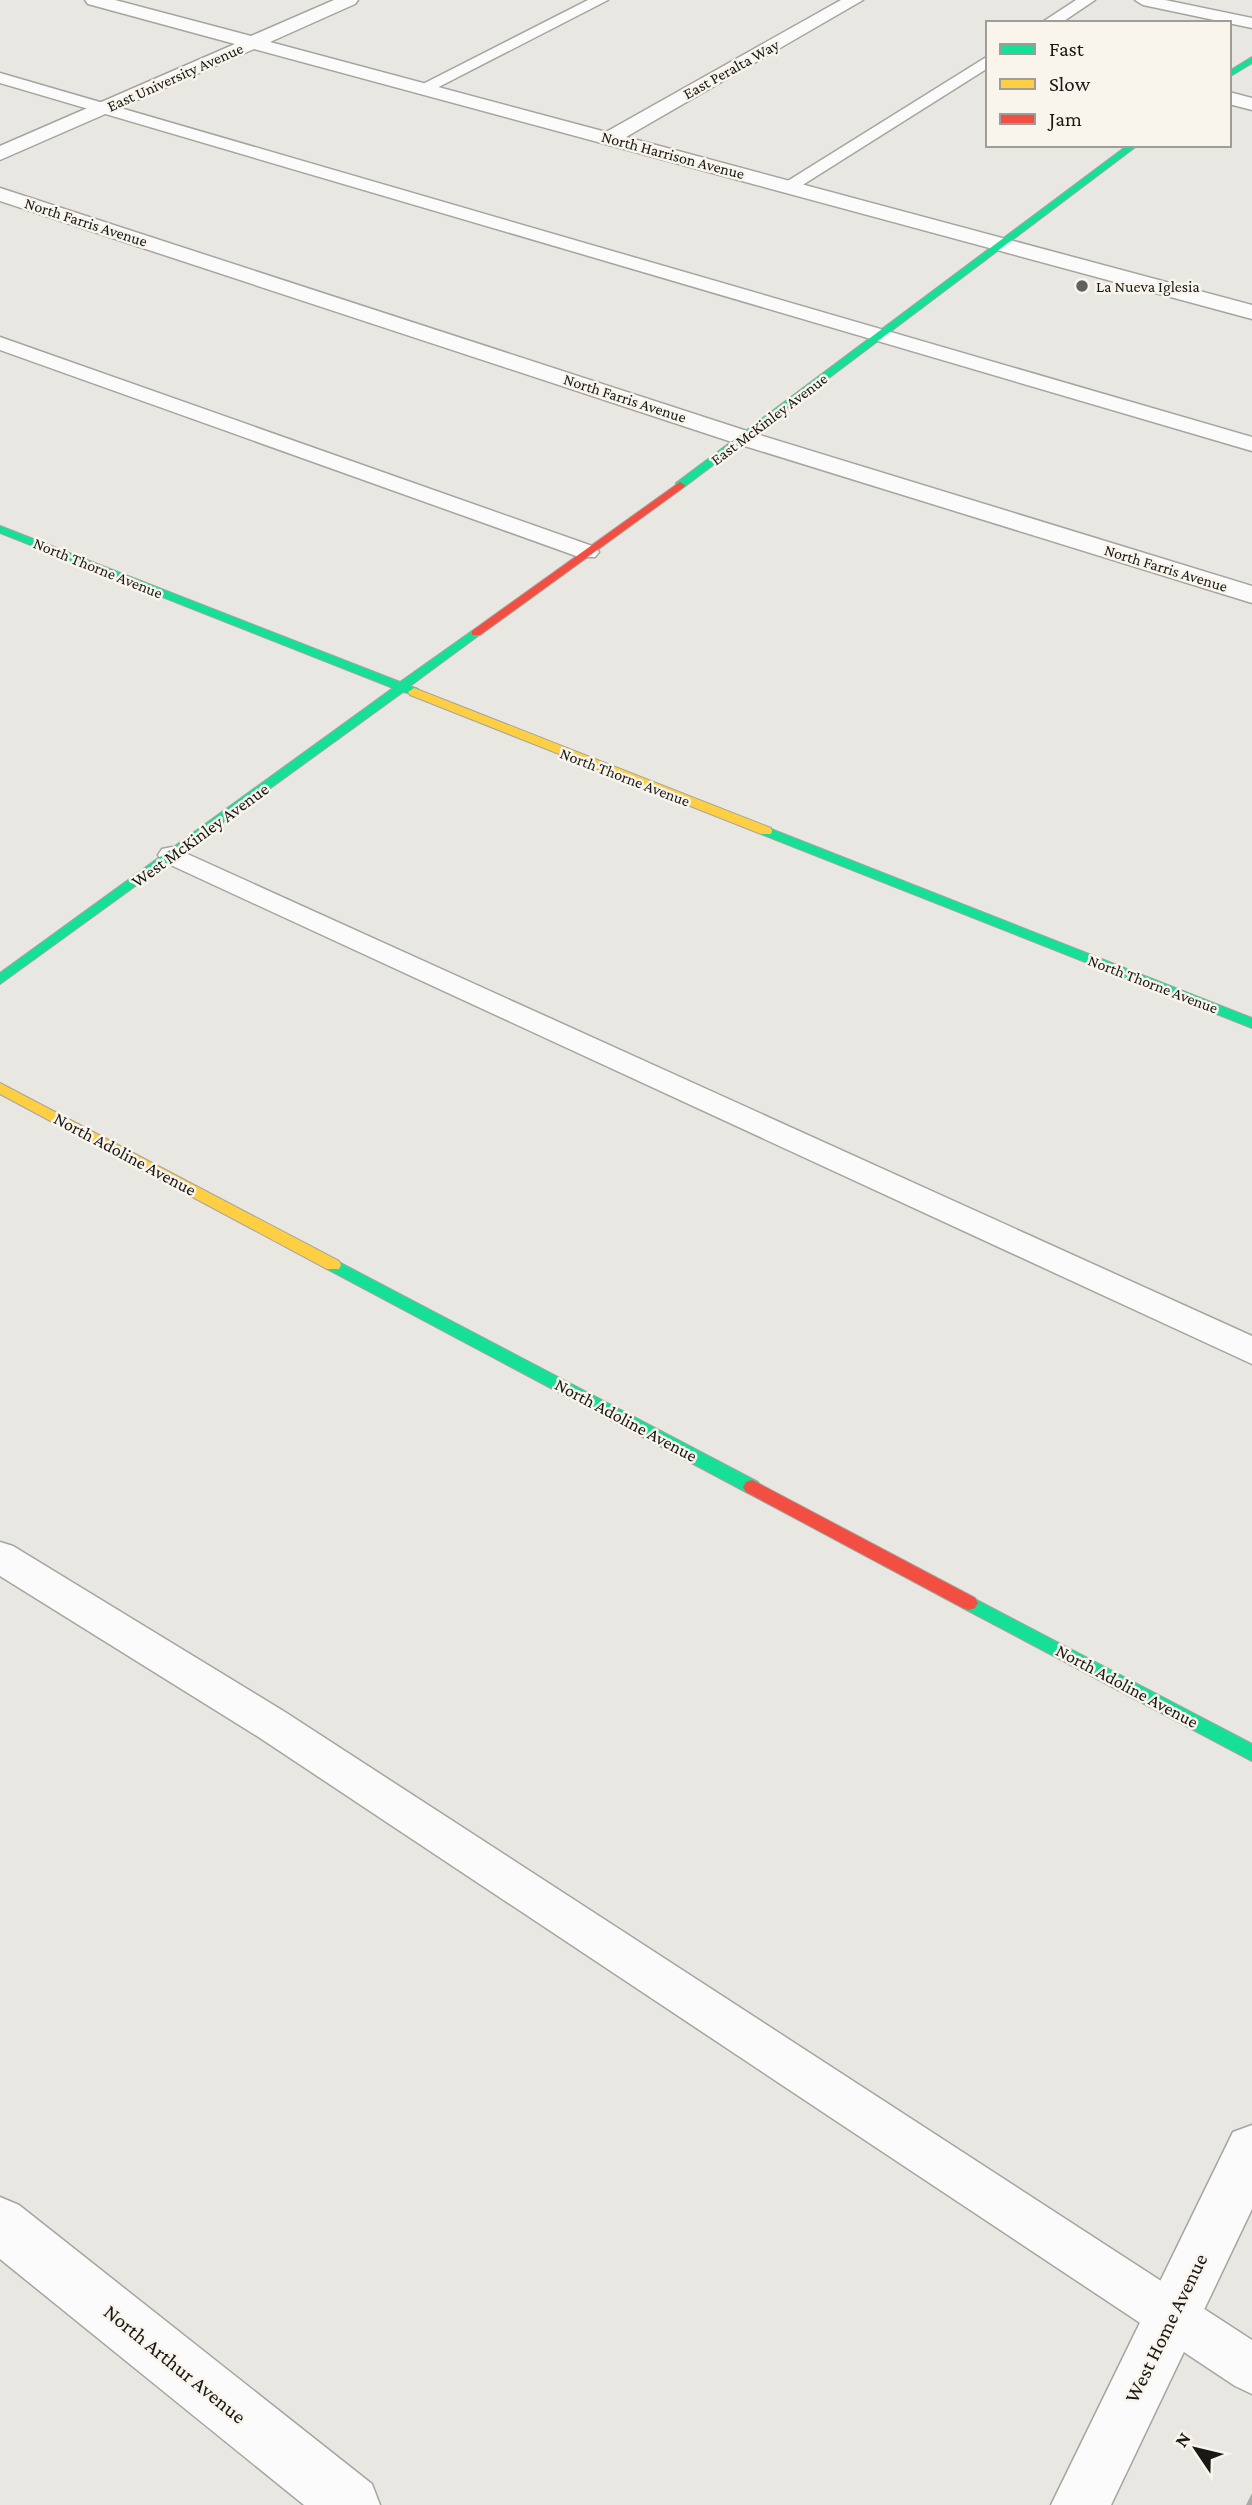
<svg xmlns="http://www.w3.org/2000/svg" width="1252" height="2505" viewBox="0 0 1252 2505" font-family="'Crimson Pro',serif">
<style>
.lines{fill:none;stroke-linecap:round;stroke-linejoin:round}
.lane-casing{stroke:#a5a4a0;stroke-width:3}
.street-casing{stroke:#a5a4a0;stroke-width:3}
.fast-casing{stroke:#a5a4a0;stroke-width:2}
.slow-casing{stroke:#a5a4a0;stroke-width:2}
.jam-casing{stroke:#a5a4a0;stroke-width:2}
.lane{fill:#fcfbfb;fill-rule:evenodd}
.street{fill:#fcfbfb;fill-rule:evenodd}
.fast{fill:#16e098;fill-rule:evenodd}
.slow{fill:#ffcf43;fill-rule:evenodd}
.jam{fill:#f24e42;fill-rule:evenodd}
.wall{fill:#abaaa9}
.poi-dot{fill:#62605d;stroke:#f9f5ed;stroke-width:2.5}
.labels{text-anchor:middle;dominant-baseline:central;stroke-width:5;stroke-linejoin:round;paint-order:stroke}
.far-street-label{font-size:16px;fill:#191815;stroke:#f9f5ed}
.far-poi-label{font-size:16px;fill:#191815;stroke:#f9f5ed;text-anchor:start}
.street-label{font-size:18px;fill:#191815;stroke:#f9f5ed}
.near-street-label{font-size:21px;fill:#191815;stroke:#f9f5ed}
</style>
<rect width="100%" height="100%" fill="#e9e7e2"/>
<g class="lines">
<defs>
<g id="lane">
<polygon points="588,0 608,0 429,92 417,92 415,88"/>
<polygon points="1076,0 1095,0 1061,23 1041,23"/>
<polygon points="1135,0 1165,0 1252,18 1252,28 1143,5"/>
<polygon points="988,56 988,68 793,191 781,191 778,187"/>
<polygon points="0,73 1252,437 1252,451 0,83"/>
<polygon points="0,337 595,547 599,552 595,557 579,557 0,350"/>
<polygon points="172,847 1252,1336 1252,1364 162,861 158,855 162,849"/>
<polygon points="0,1542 13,1546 285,1712 1252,2340 1252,2394 1235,2386 257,1736 0,1576"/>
</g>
<g id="street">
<polygon points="85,0 115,0 251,36 334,0 358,0 355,4 270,42 606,132 841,0 863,0 626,137 1252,305 1252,319 254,49 0,160 0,146 235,44 88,4"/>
<polygon points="1229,92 1252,98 1252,110 1229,104"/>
<polygon points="0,188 753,433 1252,586 1252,603 735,443 0,201"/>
<polygon points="1252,2125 1252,2209 1111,2505 1051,2505 1233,2132"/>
<polygon points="0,2197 19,2205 372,2484 380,2505 304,2505 0,2259"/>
</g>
<g id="fast">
<polygon points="1252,57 1252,63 1229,77 1229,71"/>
<polygon points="1128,145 1138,145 684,487 676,487 676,483"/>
<polygon points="0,526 400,682 472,631 480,631 482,633 410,686 418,689 418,695 403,692 0,984 0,973 393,688 0,533"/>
<polygon points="766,827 1252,1018 1252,1028 761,834 761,828"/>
<polygon points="333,1259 758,1482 761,1487 758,1492 752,1494 746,1492 327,1269 325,1265 327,1261"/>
<polygon points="969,1596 1252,1744 1252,1761 963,1608 960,1603 963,1598"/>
</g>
<g id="slow">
<polygon points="414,688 771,828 772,831 771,834 761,834 410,695 408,692"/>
<polygon points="0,1083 339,1261 341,1265 339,1269 327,1269 0,1094"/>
</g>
<g id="jam">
<polygon points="680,482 685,485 684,487 480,635 472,635 472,631"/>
<polygon points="752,1480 975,1598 978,1603 975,1608 969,1610 963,1608 746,1492 743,1487 746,1482"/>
</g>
</defs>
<use href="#lane" class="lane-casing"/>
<use href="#street" class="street-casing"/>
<use href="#fast" class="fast-casing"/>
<use href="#slow" class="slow-casing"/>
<use href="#jam" class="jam-casing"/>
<use href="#lane" class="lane"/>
<use href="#street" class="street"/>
<use href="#fast" class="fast"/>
<use href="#slow" class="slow"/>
<use href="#jam" class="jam"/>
</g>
<polygon class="wall" points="1252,2493 1252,2505 1246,2505"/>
<circle class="poi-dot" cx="1082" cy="286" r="7"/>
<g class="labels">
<g class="far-street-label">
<text transform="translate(731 69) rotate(-29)">East Peralta Way</text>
<text transform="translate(175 77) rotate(-24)">East University Avenue</text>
<text transform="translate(673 155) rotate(15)">North Harrison Avenue</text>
<text transform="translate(86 222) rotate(18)">North Farris Avenue</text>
<text transform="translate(625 398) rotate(18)">North Farris Avenue</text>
<text transform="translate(769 419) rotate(-37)">East McKinley Avenue</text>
<text transform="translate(98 568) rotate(22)">North Thorne Avenue</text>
<text transform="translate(1166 568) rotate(17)">North Farris Avenue</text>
<text transform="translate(625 777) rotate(21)">North Thorne Avenue</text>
<text transform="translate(1153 984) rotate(21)">North Thorne Avenue</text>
</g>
<g class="far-poi-label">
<text x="1096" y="286">La Nueva Iglesia</text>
</g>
<g class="street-label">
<text transform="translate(200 835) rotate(-36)">West McKinley Avenue</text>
<text transform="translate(125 1154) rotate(28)">North Adoline Avenue</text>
<text transform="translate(626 1420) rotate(28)">North Adoline Avenue</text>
<text transform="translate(1127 1686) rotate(28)">North Adoline Avenue</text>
</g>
<g class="near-street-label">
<text transform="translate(1166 2328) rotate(-64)">West Home Avenue</text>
<text transform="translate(175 2364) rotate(39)">North Arthur Avenue</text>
</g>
</g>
<rect x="986" y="21" width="245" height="126" fill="#f9f5ed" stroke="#9f9d97" stroke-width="2"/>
<rect x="1000" y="44" width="35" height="10" fill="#16e098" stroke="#9f9d97" stroke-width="2"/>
<text x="1049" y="56" font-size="21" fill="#191815">Fast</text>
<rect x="1000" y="79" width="35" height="10" fill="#ffcf43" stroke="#9f9d97" stroke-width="2"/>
<text x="1049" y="91" font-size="21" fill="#191815">Slow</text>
<rect x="1000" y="114" width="35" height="10" fill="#f24e42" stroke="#9f9d97" stroke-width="2"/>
<text x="1049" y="126" font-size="21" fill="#191815">Jam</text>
<g transform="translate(1196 2449) rotate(305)" stroke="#f9f5ed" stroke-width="5" paint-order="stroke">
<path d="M0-5L12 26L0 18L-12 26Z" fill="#191815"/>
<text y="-10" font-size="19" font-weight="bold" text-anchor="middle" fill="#191815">N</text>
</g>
</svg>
